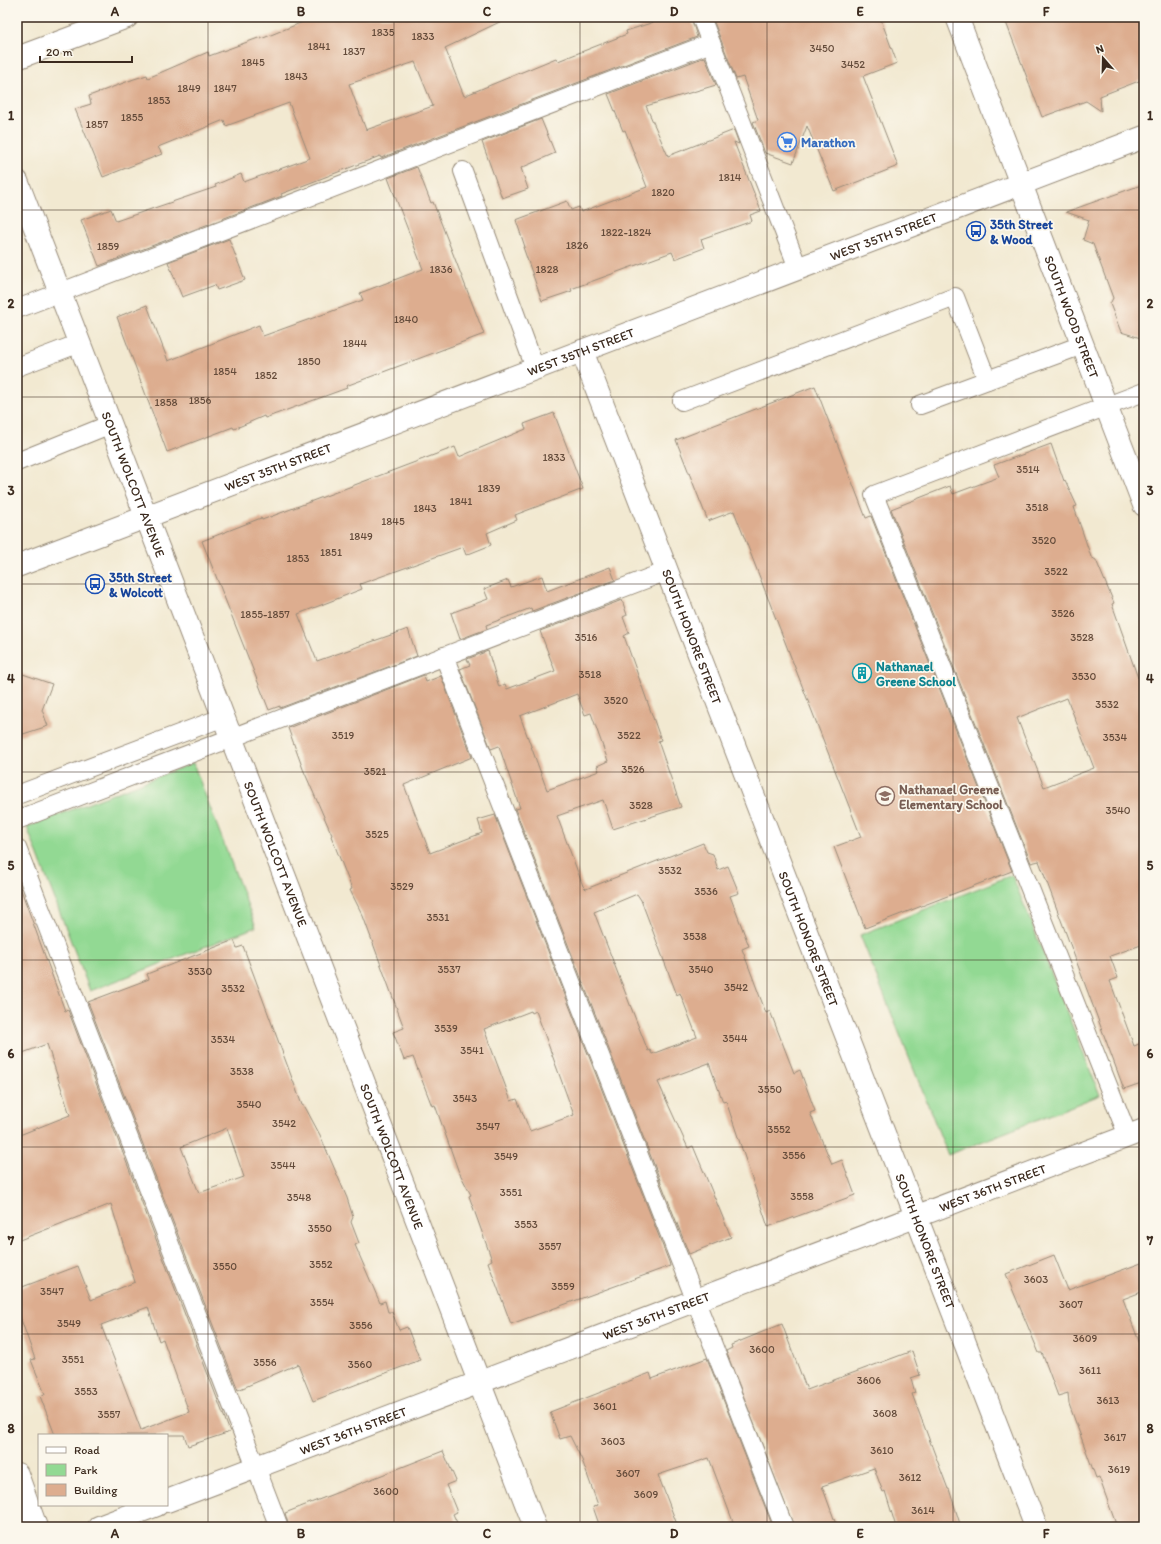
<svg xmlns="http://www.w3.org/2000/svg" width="1161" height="1544" viewBox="0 0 1161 1544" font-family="Itim,sans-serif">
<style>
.green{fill:#92d993;stroke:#668258}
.building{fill:#ddad8f;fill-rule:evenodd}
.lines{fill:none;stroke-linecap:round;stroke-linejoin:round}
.lane-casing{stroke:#968a78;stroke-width:20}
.street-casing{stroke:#968a78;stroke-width:24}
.secondary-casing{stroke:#968a78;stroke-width:24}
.lane{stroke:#fff;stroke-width:18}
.street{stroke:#fff;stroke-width:22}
.secondary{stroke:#fff;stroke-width:22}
.grid{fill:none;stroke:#3b2a1e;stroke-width:1;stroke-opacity:0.55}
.labels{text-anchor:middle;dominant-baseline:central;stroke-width:3.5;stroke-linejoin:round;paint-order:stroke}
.number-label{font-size:11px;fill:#644b3a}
.shop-label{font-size:13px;font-weight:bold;fill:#366cbe;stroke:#fbf7ec;text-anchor:start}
.transit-label{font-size:13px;font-weight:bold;fill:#164399;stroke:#fbf7ec;text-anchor:start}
.street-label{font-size:13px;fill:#3b2a1e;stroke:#fbf7ec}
.culture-label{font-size:13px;font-weight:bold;fill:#0d838f;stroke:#fbf7ec;text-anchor:start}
.education-label{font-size:13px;font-weight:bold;fill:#785e54;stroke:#fbf7ec;text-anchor:start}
.neatline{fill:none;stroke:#3b2a1e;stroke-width:1.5}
.grid-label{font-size:13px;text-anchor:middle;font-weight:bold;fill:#3b2a1e}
</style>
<rect width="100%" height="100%" fill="#fbf7ec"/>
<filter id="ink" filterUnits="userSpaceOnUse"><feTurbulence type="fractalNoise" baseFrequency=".025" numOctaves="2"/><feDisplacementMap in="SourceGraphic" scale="8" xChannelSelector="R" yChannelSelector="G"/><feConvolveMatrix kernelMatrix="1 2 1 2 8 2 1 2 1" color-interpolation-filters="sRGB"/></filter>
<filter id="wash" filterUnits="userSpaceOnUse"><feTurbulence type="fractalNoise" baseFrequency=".012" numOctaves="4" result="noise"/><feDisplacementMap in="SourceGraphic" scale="16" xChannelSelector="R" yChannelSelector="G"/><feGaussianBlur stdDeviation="0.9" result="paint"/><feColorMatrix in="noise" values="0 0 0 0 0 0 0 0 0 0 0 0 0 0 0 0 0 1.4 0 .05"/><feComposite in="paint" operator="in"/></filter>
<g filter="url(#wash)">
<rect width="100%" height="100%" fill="#f2e9d1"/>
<g class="green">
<polygon points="193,763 256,927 90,991 27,827"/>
<polygon points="1012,875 1100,1095 948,1155 860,935"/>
</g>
<g id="blocks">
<g class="building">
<path d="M 315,17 L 510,17 L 445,48 L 464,96 L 556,58 L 558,61 L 627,34 L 626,31 L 654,22 L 652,17 L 691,17 L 697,37 L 381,158 L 380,156 L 281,194 L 282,196 L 99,266 L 81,220 L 111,209 L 116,221 L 216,187 L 215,185 L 241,174 L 244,182 L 310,158 L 289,103 L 226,126 L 224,120 L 158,147 L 162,154 L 103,177 L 75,109 L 91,104 L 89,96 L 134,79 L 147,75 L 148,78 L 208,52 L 209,56 L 261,37 L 261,39 ZM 415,62 L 433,106 L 366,130 L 349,84 Z"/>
<polygon points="712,17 880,17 897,63 863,76 898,166 834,191 807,126 793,163 765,153 753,122 758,120 743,77 736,79"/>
<polygon points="1004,17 1144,17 1144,79 1100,96 1101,111 1086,101 1042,117"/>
<polygon points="705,57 716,85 646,106 668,156 734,130 739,144 734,142 761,211 750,215 752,221 701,239 704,248 675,259 672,252 571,289 572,291 542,301 523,247 525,247 516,220 567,201 571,210 579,207 581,212 647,187 625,130 623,131 608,94"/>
<polygon points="541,119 555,153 521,168 528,189 502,198 482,142"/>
<polygon points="417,167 431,203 433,202 484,334 346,386 347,388 265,418 264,416 234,429 233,427 167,452 117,317 147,305 168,361 259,325 263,336 363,300 360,293 423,269 388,178"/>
<polygon points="1144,184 1144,339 1121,332 1110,304 1113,298 1093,244 1083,240 1089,220 1066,212"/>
<polygon points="229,239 245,280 217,290 215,285 182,297 168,262"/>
<polygon points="815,386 866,518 871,516 1012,871 865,928 834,847 861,837 734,511 708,521 676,440"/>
<polygon points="554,413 583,489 515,515 517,520 487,533 491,545 466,555 463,547 360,584 362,589 298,614 317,661 408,629 417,656 280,708 280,706 269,710 202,541 261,518 262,520 455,447 459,457 526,429 524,424"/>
<path d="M 1051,444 L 1064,481 L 1065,480 L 1077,506 L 1074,507 L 1091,557 L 1096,560 L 1114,603 L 1112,604 L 1138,678 L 1144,676 L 1144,944 L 1110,956 L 1118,978 L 1110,981 L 1134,1046 L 1144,1042 L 1144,1082 L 1124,1089 L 1039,861 L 1031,863 L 891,509 L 950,486 L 953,494 L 999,477 L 994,465 ZM 1067,698 L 1094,768 L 1044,787 L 1017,718 Z"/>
<polygon points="610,567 615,580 532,611 531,608 486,625 487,629 460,639 451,613 488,599 484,589 508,580 511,587 542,576 547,591"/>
<path d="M 622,600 L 627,615 L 623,617 L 629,633 L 624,636 L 661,740 L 658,741 L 681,807 L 613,829 L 603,800 L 557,816 L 583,886 L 586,889 L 703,843 L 707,852 L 713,854 L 718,870 L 728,866 L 739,893 L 730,896 L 749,946 L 742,949 L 766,1013 L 770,1011 L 794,1073 L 800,1070 L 815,1111 L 810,1113 L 832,1164 L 842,1160 L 855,1195 L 768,1227 L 726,1101 L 723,1102 L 709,1063 L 658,1082 L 688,1148 L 693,1146 L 731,1237 L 689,1254 L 515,809 L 520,808 L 499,746 L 491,749 L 460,669 L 470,665 L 467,659 L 488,651 L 499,687 L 505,684 L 507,689 L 555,671 L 540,631 ZM 577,694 L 585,715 L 591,713 L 608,761 L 597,766 L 599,771 L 547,790 L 520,716 ZM 637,894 L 641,900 L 677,995 L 680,993 L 697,1037 L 652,1054 L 650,1050 L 648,1051 L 594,912 Z"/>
<polygon points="17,672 52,684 42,710 48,726 17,736"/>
<path d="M 424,675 L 426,682 L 441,676 L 472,757 L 404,785 L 430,853 L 482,833 L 478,820 L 495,815 L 669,1262 L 670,1266 L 511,1324 L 488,1262 L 492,1260 L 469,1196 L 471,1195 L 458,1170 L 435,1105 L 432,1106 L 413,1057 L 404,1060 L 393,1032 L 404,1028 L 363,916 L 350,890 L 352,889 L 331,836 L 332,835 L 303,769 L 288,728 ZM 531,1011 L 532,1013 L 536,1011 L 574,1115 L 530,1131 L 517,1099 L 511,1101 L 484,1029 Z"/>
<path d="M 20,887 L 65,1011 L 68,1010 L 230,1432 L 188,1446 L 184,1435 L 55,1435 L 40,1396 L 45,1394 L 31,1360 L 35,1359 L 17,1308 L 17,1289 L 78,1266 L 91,1300 L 135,1282 L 111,1204 L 17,1241 L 17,1136 L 70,1115 L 47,1044 L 17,1055 L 17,888 ZM 148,1307 L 159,1341 L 163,1339 L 189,1412 L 141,1430 L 101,1325 Z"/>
<path d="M 234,940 L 237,948 L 243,946 L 302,1105 L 305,1107 L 320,1135 L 347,1198 L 353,1217 L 351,1222 L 359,1243 L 355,1245 L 380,1303 L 385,1301 L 388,1312 L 392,1312 L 399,1330 L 407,1327 L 420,1360 L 313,1401 L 298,1364 L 238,1390 L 88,1002 L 149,979 L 147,974 ZM 227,1128 L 244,1177 L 199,1193 L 181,1147 Z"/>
<polygon points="1054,1255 1068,1290 1144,1262 1144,1291 1123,1299 1144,1355 1144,1527 1117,1527 1099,1477 1096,1478 1069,1404 1068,1393 1058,1396 1042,1353 1039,1353 1006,1274"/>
<polygon points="782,1324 807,1390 912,1351 920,1375 911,1378 915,1393 912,1394 948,1489 949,1489 961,1527 896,1527 885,1491 883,1492 874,1468 822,1486 837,1527 794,1527 726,1351 732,1348 731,1345"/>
<polygon points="707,1358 773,1527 735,1527 709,1458 658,1475 678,1527 600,1527 593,1507 598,1505 582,1460 570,1436 560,1439 550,1412 650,1373 652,1379"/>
<polygon points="443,1451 456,1481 446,1485 457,1512 453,1514 459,1527 289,1527 285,1513"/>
<polygon points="265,1521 268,1527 254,1527 254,1525"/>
</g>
</g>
</g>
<g filter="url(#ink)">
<use href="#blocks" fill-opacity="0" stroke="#968a78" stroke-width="1"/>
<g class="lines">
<defs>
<g id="lane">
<polyline points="701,17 798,268"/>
<polyline points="463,171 535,368"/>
<polyline points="17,309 711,43"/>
<polyline points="17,367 80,343"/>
<polyline points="682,401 955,297 987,380"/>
<polyline points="920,405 1082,345"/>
<polyline points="17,462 111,424"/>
<polyline points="444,656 784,1527"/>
<polyline points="17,795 224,717"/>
<polyline points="17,820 667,571"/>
<polyline points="17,848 279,1527"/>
<polyline points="1128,1136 874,495 1144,392"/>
</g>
<g id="street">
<polyline points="17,58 127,17"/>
<path id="s1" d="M 17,181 L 535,1527"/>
<path id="s2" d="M 582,351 L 1036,1527"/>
<polyline points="17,1474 36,1527"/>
<path id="s3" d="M 167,1501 L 1144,1130"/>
<polyline points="99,1527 157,1505"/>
</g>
<g id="secondary">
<path id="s4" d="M 957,17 L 1144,505"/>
<path id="s5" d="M 17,566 L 1144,137"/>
</g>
</defs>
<use href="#lane" class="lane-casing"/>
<use href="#street" class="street-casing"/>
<use href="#secondary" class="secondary-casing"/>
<use href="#lane" class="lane"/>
<use href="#street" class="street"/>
<use href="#secondary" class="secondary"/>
</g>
</g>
<path class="grid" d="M 208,17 L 208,1527M 394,17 L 394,1527M 580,17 L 580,1527M 767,17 L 767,1527M 953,17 L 953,1527M 17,210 L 1144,210M 17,397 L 1144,397M 17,584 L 1144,584M 17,772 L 1144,772M 17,960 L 1144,960M 17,1147 L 1144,1147M 17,1334 L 1144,1334"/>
<defs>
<symbol id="supermarket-ring" viewBox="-11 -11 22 22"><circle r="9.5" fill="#fbf7ec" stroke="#3f7fe0" stroke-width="1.5"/><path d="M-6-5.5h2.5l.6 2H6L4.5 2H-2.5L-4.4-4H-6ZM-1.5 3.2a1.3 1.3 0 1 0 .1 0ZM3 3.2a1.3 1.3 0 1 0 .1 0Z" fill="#3f7fe0"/></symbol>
<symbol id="bus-ring" viewBox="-11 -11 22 22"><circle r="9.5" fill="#fbf7ec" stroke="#1a4fb4" stroke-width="1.5"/><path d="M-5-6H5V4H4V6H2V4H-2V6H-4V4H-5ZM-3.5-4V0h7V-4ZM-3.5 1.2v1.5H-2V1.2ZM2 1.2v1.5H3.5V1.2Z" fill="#1a4fb4"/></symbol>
<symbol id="building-ring" viewBox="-11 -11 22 22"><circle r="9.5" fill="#fbf7ec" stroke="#0f9aa8" stroke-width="1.5"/><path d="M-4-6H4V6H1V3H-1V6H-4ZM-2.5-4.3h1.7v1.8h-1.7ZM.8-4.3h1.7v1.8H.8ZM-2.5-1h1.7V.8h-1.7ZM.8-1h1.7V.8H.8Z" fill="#0f9aa8"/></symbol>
<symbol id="school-ring" viewBox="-11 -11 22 22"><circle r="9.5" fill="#fbf7ec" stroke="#8d6e63" stroke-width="1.5"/><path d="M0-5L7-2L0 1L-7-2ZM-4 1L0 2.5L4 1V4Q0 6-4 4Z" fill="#8d6e63"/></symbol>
</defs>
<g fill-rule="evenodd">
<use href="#supermarket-ring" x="776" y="131" width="22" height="22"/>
<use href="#bus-ring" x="965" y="220" width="22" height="22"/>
<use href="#bus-ring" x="84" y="573" width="22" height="22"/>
<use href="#building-ring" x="851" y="662" width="22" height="22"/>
<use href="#school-ring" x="874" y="785" width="22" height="22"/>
</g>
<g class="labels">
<g class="number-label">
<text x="383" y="32">1835</text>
<text x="423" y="36">1833</text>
<text x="319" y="46">1841</text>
<text x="822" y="48">3450</text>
<text x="354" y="51">1837</text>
<text x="253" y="62">1845</text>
<text x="853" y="64">3452</text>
<text x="296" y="76">1843</text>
<text x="189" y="88">1849</text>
<text x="225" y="88">1847</text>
<text x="159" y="100">1853</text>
<text x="132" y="117">1855</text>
<text x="97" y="124">1857</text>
<text x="730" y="177">1814</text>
<text x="663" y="192">1820</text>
<text x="626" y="232">1822-1824</text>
<text x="577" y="245">1826</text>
<text x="108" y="246">1859</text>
<text x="441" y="269">1836</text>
<text x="547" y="269">1828</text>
<text x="406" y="319">1840</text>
<text x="355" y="343">1844</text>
<text x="309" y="361">1850</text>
<text x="225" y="371">1854</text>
<text x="266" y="375">1852</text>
<text x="200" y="400">1856</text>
<text x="166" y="402">1858</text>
<text x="554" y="457">1833</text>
<text x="1028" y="469">3514</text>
<text x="489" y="488">1839</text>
<text x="461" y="501">1841</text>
<text x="1037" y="507">3518</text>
<text x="425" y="508">1843</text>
<text x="393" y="521">1845</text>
<text x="361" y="536">1849</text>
<text x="1044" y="540">3520</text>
<text x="331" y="552">1851</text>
<text x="298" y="558">1853</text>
<text x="1056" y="571">3522</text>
<text x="1063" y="613">3526</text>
<text x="265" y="614">1855-1857</text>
<text x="586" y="637">3516</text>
<text x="1082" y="637">3528</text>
<text x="590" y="674">3518</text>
<text x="1084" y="676">3530</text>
<text x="616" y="700">3520</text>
<text x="1107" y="704">3532</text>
<text x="343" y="735">3519</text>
<text x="629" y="735">3522</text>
<text x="1115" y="737">3534</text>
<text x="633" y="769">3526</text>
<text x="375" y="771">3521</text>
<text x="641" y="805">3528</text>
<text x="1118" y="810">3540</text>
<text x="377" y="834">3525</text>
<text x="670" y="870">3532</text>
<text x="402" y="886">3529</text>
<text x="706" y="891">3536</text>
<text x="438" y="917">3531</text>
<text x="695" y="936">3538</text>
<text x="449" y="969">3537</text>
<text x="701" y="969">3540</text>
<text x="200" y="971">3530</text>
<text x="736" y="987">3542</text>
<text x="233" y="988">3532</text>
<text x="446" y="1028">3539</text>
<text x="735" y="1038">3544</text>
<text x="223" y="1039">3534</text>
<text x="472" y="1050">3541</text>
<text x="242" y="1071">3538</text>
<text x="770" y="1089">3550</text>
<text x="465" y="1098">3543</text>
<text x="249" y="1104">3540</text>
<text x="284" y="1123">3542</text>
<text x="488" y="1126">3547</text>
<text x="779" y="1129">3552</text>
<text x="794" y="1155">3556</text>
<text x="506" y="1156">3549</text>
<text x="283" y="1165">3544</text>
<text x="511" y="1192">3551</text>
<text x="802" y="1196">3558</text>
<text x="299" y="1197">3548</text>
<text x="526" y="1224">3553</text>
<text x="320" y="1228">3550</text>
<text x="550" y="1246">3557</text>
<text x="321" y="1264">3552</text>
<text x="225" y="1266">3550</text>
<text x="1036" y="1279">3603</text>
<text x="563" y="1286">3559</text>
<text x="52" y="1291">3547</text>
<text x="322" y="1302">3554</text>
<text x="1071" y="1304">3607</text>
<text x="69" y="1323">3549</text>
<text x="361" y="1325">3556</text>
<text x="1085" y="1338">3609</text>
<text x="762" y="1349">3600</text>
<text x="73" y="1359">3551</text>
<text x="265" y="1362">3556</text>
<text x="360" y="1364">3560</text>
<text x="1090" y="1370">3611</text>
<text x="869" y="1380">3606</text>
<text x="86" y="1391">3553</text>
<text x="1108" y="1400">3613</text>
<text x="605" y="1406">3601</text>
<text x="885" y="1413">3608</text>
<text x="109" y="1414">3557</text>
<text x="1115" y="1437">3617</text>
<text x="613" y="1441">3603</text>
<text x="882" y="1450">3610</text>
<text x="1119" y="1469">3619</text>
<text x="628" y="1473">3607</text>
<text x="910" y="1477">3612</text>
<text x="386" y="1491">3600</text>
<text x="646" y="1494">3609</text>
<text x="923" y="1510">3614</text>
</g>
<g class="shop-label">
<text x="801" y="142">Marathon</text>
</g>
<g class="transit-label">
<text x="990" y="224">35th Street<tspan x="990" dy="15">&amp; Wood</tspan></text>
<text x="109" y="577">35th Street<tspan x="109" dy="15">&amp; Wolcott</tspan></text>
</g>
<g class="street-label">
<text stroke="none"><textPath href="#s5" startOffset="927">WEST 35TH STREET</textPath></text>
<text stroke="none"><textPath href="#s4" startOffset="321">SOUTH WOOD STREET</textPath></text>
<text stroke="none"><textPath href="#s5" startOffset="603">WEST 35TH STREET</textPath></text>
<text stroke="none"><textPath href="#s5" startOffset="279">WEST 35TH STREET</textPath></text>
<text stroke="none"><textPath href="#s1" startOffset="325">SOUTH WOLCOTT AVENUE</textPath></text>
<text stroke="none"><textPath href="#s2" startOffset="306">SOUTH HONORE STREET</textPath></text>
<text stroke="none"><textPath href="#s1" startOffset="721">SOUTH WOLCOTT AVENUE</textPath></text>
<text stroke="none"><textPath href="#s2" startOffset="630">SOUTH HONORE STREET</textPath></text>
<text stroke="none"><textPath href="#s1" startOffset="1045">SOUTH WOLCOTT AVENUE</textPath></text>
<text stroke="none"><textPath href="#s3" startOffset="883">WEST 36TH STREET</textPath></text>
<text stroke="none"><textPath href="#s2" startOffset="954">SOUTH HONORE STREET</textPath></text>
<text stroke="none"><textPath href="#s3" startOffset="523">WEST 36TH STREET</textPath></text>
<text stroke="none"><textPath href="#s3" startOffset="199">WEST 36TH STREET</textPath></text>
</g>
<g class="culture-label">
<text x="876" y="666">Nathanael<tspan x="876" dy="15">Greene School</tspan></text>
</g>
<g class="education-label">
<text x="899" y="789">Nathanael Greene<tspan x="899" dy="15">Elementary School</tspan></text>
</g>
</g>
<rect width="1161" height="1544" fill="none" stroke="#fbf7ec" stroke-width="44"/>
<rect x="38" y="1434" width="130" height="72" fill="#fbf7ec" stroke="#aea59a"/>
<rect x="46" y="1447" width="20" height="6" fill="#ffffff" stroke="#aea59a"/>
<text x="74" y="1454" font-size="12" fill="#3b2a1e">Road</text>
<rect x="46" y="1464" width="20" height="12" fill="#92d993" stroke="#aea59a"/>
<text x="74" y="1474" font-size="12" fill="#3b2a1e">Park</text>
<rect x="46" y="1484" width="20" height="12" fill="#ddad8f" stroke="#aea59a"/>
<text x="74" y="1494" font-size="12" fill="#3b2a1e">Building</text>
<g transform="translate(1103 58) rotate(340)" stroke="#fbf7ec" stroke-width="3" paint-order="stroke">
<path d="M0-3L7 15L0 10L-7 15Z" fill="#3b2a1e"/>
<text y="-6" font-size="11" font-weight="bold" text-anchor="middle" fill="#3b2a1e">N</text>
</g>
<path d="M40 56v6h92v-6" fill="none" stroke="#3b2a1e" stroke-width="2"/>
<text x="46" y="56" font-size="12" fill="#3b2a1e" stroke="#fbf7ec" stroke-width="3" paint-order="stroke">20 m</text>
<rect x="22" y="22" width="1117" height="1500" class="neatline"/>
<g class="grid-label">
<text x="115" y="16">A</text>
<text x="301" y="16">B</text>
<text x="487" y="16">C</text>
<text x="674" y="16">D</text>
<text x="860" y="16">E</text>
<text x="1046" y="16">F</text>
<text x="11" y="120">1</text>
<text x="1150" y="120">1</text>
<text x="11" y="308">2</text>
<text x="1150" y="308">2</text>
<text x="11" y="495">3</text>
<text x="1150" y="495">3</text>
<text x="11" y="683">4</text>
<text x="1150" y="683">4</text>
<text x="11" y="870">5</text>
<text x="1150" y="870">5</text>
<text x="11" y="1058">6</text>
<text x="1150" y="1058">6</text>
<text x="11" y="1245">7</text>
<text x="1150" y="1245">7</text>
<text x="11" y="1433">8</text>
<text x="1150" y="1433">8</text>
<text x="115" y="1538">A</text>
<text x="301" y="1538">B</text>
<text x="487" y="1538">C</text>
<text x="674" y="1538">D</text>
<text x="860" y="1538">E</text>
<text x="1046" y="1538">F</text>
</g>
</svg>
